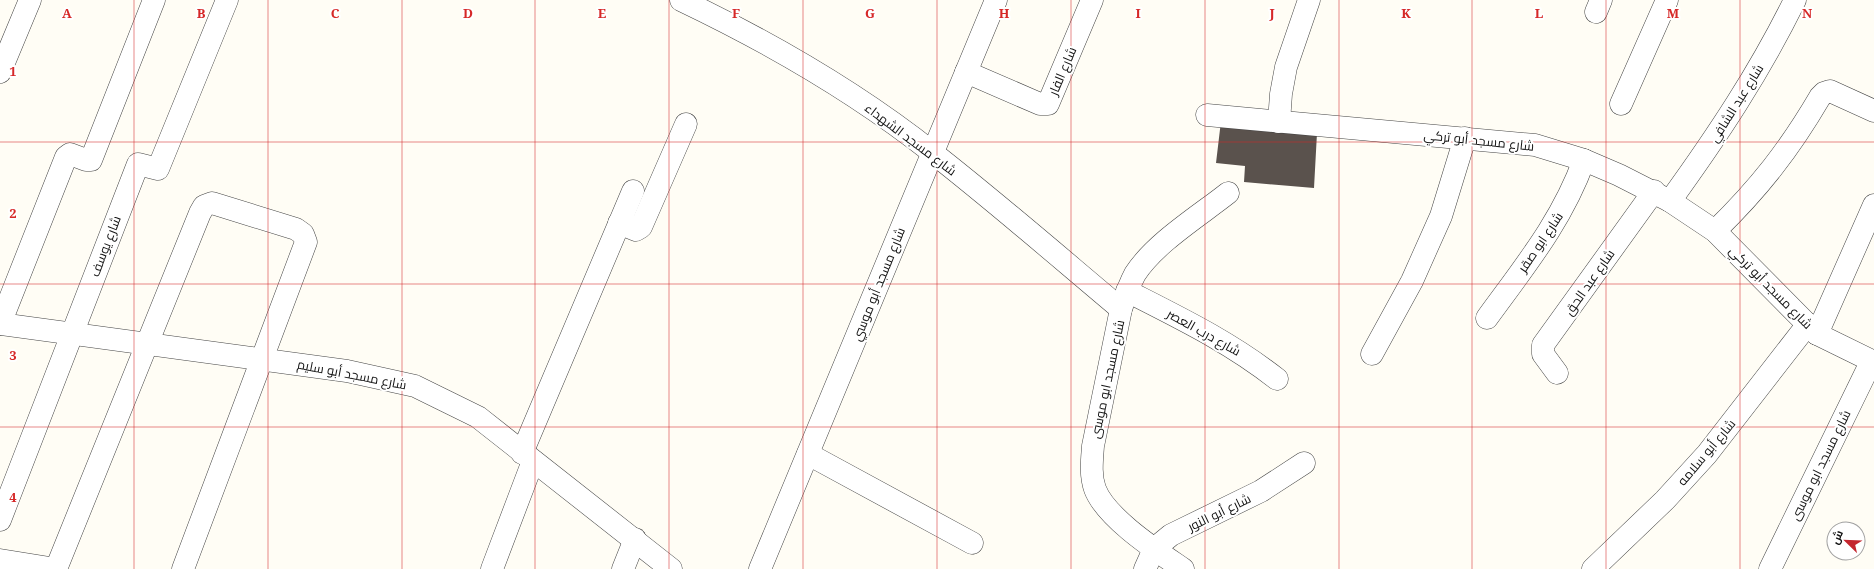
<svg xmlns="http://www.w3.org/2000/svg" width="1874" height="569" viewBox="0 0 1874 569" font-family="'Noto Serif',Cairo,serif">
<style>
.building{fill:#5a524d}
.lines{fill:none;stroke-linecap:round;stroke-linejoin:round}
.street-casing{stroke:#444;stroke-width:23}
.street{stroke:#fff;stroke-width:22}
.grid{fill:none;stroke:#d62828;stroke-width:1;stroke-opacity:0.55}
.labels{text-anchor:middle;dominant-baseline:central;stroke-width:4;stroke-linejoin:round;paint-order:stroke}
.street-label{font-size:13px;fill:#111;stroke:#fff}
.grid-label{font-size:13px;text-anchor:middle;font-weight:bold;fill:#d62828;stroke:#fff;stroke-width:4;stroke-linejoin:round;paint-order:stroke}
</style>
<rect width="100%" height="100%" fill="#fffdf5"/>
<polygon class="building" points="1221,121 1317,133 1314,188 1244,182 1245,166 1216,163"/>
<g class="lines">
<defs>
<g id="street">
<path d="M 681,0 C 769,42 856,92 933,153 C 997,203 1059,257 1121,309"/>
<polyline points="1596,12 1601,0"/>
<polyline points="0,72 30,0"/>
<polyline points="966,72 1040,104 1048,104 1092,0"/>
<polyline points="1621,104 1667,0"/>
<polyline points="1207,115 1535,145 1584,160 1619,175 1670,201 1715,231 1817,334 1874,362"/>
<polyline points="1279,122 1281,94 1286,67 1309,0"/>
<path d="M 1670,201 C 1717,136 1759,73 1795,0"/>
<polyline points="619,223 636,230 641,227 686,124"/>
<path d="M 1715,231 C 1759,188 1789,150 1820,97 L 1824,93 L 1830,91 L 1874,111"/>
<path d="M 1127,291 C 1180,318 1230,342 1277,379"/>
<path d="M 1487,318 C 1524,267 1562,221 1584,160"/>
<polyline points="0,324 347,371 415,386 478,417 671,569"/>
<polyline points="0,324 66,157 70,154 86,160 91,160 154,0"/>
<polyline points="1817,334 1874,205"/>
<polyline points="1372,354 1412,281 1441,216 1465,138"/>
<polyline points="1557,373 1543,354 1543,345 1654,191"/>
<polyline points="522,453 633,191"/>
<polyline points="808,454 972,543"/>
<polyline points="0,520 138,164 158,169 227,0"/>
<polyline points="0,560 56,569"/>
<polyline points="56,569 200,213 204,206 212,203 296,229 303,234 306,242 183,569"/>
<polyline points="492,569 533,461"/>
<polyline points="623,569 635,539"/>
<polyline points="760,569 996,0"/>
<polyline points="1145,569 1154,549 1171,535 1261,491 1304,463"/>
<path d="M 1183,569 C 1157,551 1106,518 1095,489 C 1090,475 1092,460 1093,446 L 1121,309 C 1125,297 1129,285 1135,274 C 1155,243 1199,216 1228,193"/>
<polyline points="1593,569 1665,500 1707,454 1808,324"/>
<polyline points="1770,569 1871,362"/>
</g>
</defs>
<use href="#street" class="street-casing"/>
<use href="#street" class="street"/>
</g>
<path class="grid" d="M 134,0 L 134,569M 268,0 L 268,569M 402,0 L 402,569M 535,0 L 535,569M 669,0 L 669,569M 803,0 L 803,569M 937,0 L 937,569M 1071,0 L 1071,569M 1205,0 L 1205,569M 1339,0 L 1339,569M 1472,0 L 1472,569M 1606,0 L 1606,569M 1740,0 L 1740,569M 0,142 L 1874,142M 0,284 L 1874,284M 0,427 L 1874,427"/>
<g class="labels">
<g class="street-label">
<text transform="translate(1062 71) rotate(-67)">شارع الفار</text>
<text transform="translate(1736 103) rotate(-58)">شارع عبد الشافي</text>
<text transform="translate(911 139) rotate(37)">شارع مسجد الشهداء</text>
<text transform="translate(1479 140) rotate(6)">شارع مسجد أبو تركي</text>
<text transform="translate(1540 242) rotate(-56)">شارع ابو صقر</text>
<text transform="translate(105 246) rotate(-69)">شارع يوسف</text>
<text transform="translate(1589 282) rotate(-55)">شارع عبد الحق</text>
<text transform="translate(878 284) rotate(-68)">شارع مسجد أبو موسي</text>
<text transform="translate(1771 287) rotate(45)">شارع مسجد أبو تركي</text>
<text transform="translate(1204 332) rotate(29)">شارع درب العصر</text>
<text transform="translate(352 374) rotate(11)">شارع مسجد أبو سليم</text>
<text transform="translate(1107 379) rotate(-78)">شارع مسجد ابو موسى</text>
<text transform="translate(1706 452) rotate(-50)">شارع أبو سلامه</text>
<text transform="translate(1820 465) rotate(-64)">شارع مسجد ابو موسى</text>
<text transform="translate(1219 512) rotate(-26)">شارع أبو النور</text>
</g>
</g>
<g class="grid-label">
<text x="67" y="18">A</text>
<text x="201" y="18">B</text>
<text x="335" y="18">C</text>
<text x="468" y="18">D</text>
<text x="602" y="18">E</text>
<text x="736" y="18">F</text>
<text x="870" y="18">G</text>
<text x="1004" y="18">H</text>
<text x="1138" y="18">I</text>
<text x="1272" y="18">J</text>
<text x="1406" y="18">K</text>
<text x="1539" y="18">L</text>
<text x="1673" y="18">M</text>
<text x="1807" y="18">N</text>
<text x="13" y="76">1</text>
<text x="13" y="218">2</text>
<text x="13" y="360">3</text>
<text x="13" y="502">4</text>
</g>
<g transform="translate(1846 541) rotate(293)"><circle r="19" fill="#ffffff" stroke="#a0a0a0"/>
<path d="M0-3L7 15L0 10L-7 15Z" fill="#c4262e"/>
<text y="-6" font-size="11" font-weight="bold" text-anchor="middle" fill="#111111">ش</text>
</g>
</svg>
